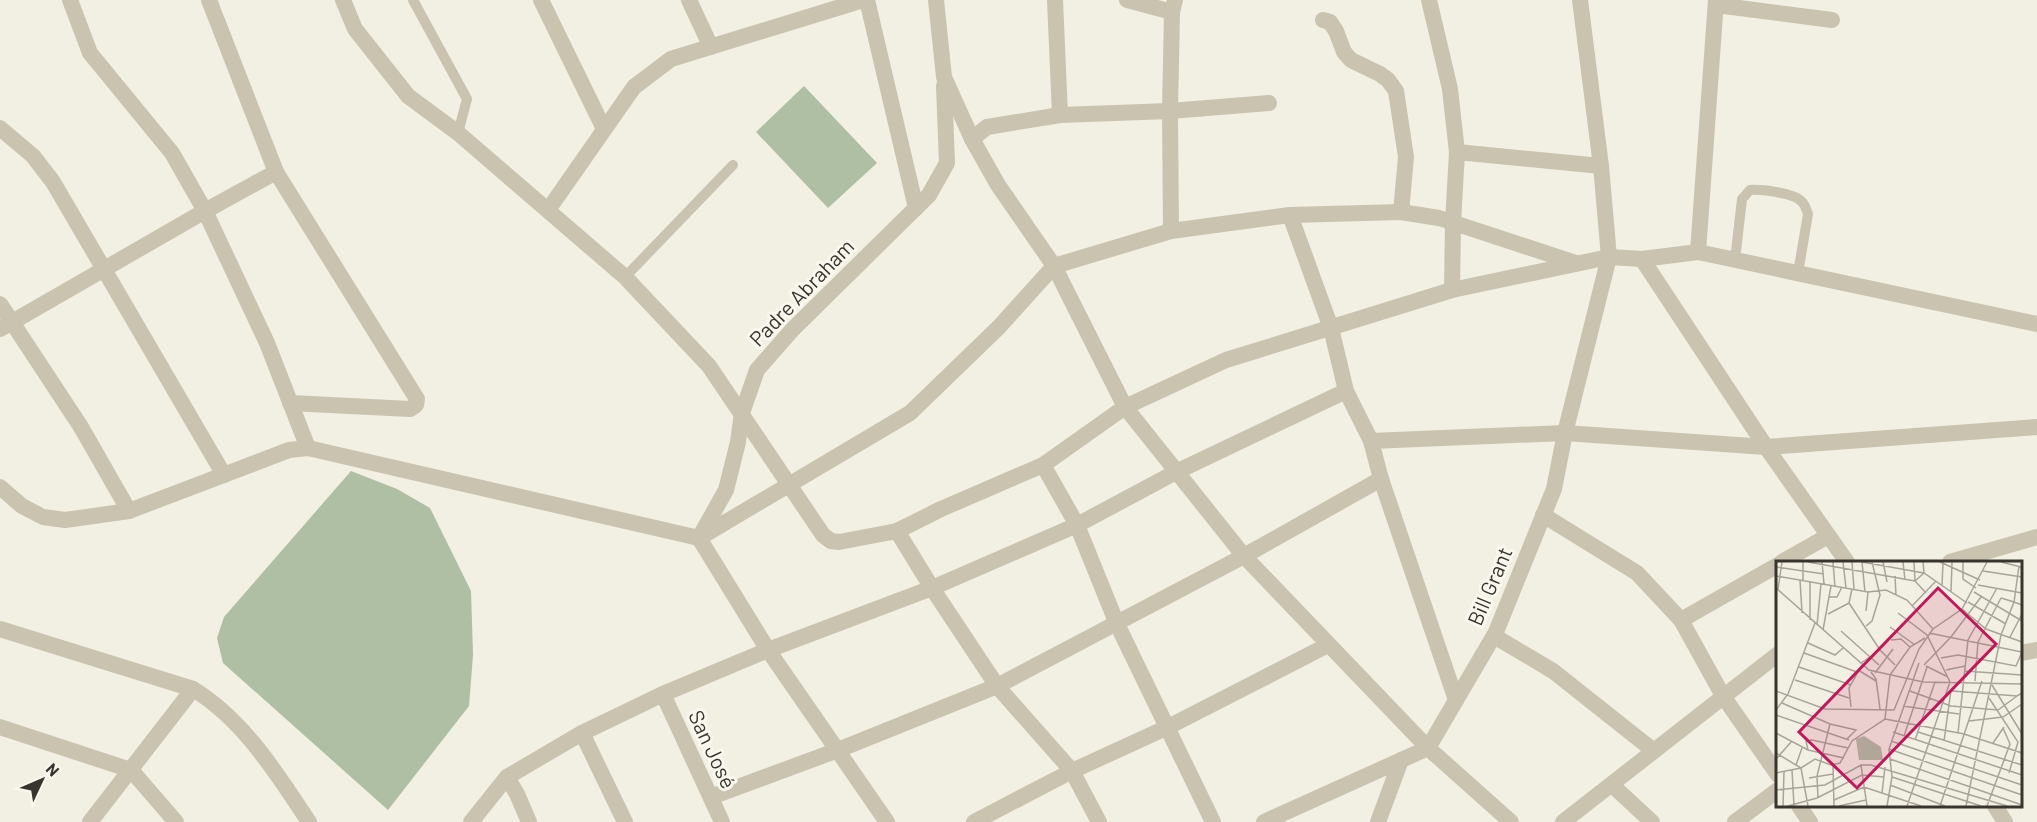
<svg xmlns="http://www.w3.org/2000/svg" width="2037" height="822" viewBox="0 0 2037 822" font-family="Barlow,sans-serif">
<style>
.green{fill:#aebfa4}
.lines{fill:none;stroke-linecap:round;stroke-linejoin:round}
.service{stroke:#c9c3b0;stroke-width:10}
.minor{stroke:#c9c3b0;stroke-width:16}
.tertiary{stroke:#c9c3b0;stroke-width:16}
.labels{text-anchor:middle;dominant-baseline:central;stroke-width:6;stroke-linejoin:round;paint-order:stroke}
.street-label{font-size:21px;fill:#39342d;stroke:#f9f8ef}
.inset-road{fill:none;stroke:#a8a49a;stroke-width:1.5}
.view{fill:#c2185b;fill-opacity:0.15;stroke:#c2185b;stroke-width:3}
.inset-edge{fill:none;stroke:#39342d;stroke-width:3}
</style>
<rect width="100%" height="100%" fill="#f2efe3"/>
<g class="green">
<polygon points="804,86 877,163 828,208 756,132"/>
<polygon points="351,471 397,489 430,508 471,591 473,655 469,706 388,810 223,663 217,638 224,617"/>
</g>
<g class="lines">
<g class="service">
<polyline points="413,0 467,99 458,133"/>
<path d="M 1735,260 L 1742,199 L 1750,190 C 1760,189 1794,193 1801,201 C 1805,204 1806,209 1808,214 L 1798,273"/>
<polyline points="625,277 733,165"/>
</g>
<g class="minor">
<polyline points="70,0 90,53 172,153 205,211 267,343 308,448"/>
<polyline points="209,0 276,172 417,399 416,405 410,409 290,403"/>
<polyline points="343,0 355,29 408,96 458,133 625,277 709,366 823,535 831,541 839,542 897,531 941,509 1043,465 1125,407 1226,360 1452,290 1609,257 1601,166 1580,0"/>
<polyline points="541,0 604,129"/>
<polyline points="689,0 711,47"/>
<polyline points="867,0 916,208"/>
<polyline points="936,0 944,77 972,139 998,185 1054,266 1125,407 1244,556 1428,748 1511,822"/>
<polyline points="1055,0 1060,115"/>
<polyline points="1127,0 1172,12"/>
<polyline points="1429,0 1450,89 1457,152 1453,222 1452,290"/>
<polyline points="1716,5 1832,20"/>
<polyline points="1323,20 1330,22 1336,31 1344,52 1351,60 1380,74 1388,80 1396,91 1406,157 1401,212"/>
<polyline points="0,128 33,156 53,182 224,475"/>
<polyline points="972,139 987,127 1060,115 1170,111 1269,103"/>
<polyline points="1457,152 1601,166"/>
<polyline points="548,210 634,87 671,59 863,0"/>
<polyline points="1290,215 1331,328 1346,391 1371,441 1381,479 1456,700"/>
<polyline points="1171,231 1170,111 1172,12 1175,0"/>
<polyline points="1698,252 1716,0"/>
<polyline points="1642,259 1766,447 1847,562"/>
<polyline points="0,304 81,427 129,511"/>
<polyline points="0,329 205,211 276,172"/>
<polyline points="1371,441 1565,433 1766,447 2037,427"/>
<polyline points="1043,465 1077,525 1117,624 1213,822"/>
<polyline points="0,487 22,506 43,517 65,520 129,511 289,450 308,448 699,538 910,413 999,327 1054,266 1171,231 1290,215 1401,212 1439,218 1576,263"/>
<polyline points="1543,515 1637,573 1681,620 1723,696 1778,775"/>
<polyline points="897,531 932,588 997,686 1072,771 1099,822"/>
<polyline points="1782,562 1828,536"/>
<polyline points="1950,562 2037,537"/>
<polyline points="1681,620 1778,565"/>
<path d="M 0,629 L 193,689 C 244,720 277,774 309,822"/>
<polyline points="1494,636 1553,671 1654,751"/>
<polyline points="2020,653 2037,650"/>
<polyline points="663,694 722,822"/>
<polyline points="0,727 131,770 176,822"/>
<polyline points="582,733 625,822"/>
<polyline points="507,777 517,794 529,822"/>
<polyline points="1612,785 1652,822"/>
<polyline points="711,797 838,750 997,686 1244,556 1381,479"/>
<polyline points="1799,806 1810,822"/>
<polyline points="1995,806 2005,822"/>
<polyline points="90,822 193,689"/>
<polyline points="471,822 507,777 582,733 663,694 768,650 932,588 1077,525 1176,472 1346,391"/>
<polyline points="887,822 768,650 699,538 726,490 738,442 742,413 757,370 792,330 929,195 947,163 944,86"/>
<polyline points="974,822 1072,771 1168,727 1328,645"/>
<polyline points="1378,822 1401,760"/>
<polyline points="1563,822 1778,654"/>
<polyline points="1735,822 1778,790"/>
</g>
<polyline class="tertiary" points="1264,822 1428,748 1496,632 1554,489 1565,433 1609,257 1642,259 1698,252 2037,324"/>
</g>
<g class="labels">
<g class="street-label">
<text transform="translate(801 292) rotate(-46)">Padre Abraham</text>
<text transform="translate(1489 586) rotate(-67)">Bill Grant</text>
<text transform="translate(713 749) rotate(65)">San José</text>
</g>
</g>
<g transform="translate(1776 561)">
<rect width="246" height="246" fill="#f2efe3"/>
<path d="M 88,175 L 105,186 L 107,199 L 83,199 L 80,178 Z" fill="#aebfa4"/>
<path class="inset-road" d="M 27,1 L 27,20M 32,1 L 139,20M 46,1 L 48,23M 57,1 L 59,26M 67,1 L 70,27M 76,1 L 78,28M 86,1 L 148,12 L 191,42M 86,1 L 89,31M 107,1 L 111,21M 127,1 L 129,19M 138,1 L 139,20 L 150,32M 164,1 L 204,19M 187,1 L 187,18 L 200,27M 225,1 L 245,6M 0,6 L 48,13M 207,10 L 246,16M 0,15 L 92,31 L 110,29 L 131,39 L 157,68M 119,15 L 120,34M 24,19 L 26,52M 139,20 L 148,12 L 147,1M 34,21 L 34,59M 202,24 L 246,32M 166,25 L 167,1M 0,27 L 93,109 L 147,121 L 246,123M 2,28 L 6,1M 76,28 L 73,42 L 104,89 L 119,104M 175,31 L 176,1M 198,31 L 246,60M 53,36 L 61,36 L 66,26M 225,37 L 238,41 L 243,5M 192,41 L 230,63M 136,45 L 160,20M 186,48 L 210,68 L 246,81M 90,50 L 92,31M 122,52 L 151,74 L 174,121 L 131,245M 52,53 L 73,42M 41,64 L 45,23M 90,65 L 96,60 L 104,34 L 96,1M 114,66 L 139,84M 47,69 L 55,25M 65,70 L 103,104M 153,72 L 246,91 L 240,105 L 182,94 L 165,97M 234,76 L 246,53M 115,79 L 125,78 L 134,86M 32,82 L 59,94 L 67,87M 28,92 L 81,111M 85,102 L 104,89M 148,104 L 175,76 L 205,36M 150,105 L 172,116M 23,106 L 75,124M 82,109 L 100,120M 170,109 L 189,105M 189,110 L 246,114M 95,111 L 100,118 L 104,148M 99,112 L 117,88M 19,119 L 73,137M 199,120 L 202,81 L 225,37M 216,124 L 246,173M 0,130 L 49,148 L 118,149 L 143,88 L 157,68 L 186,48 L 211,1M 134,130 L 175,145 L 210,148 L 222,149 L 241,135M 176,130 L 241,135 L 246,132M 213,137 L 242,181 L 233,212M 6,142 L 54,163 L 80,169 L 71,178M 127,145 L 183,153M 75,146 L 73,127 L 86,104M 0,149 L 12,133 L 39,62M 0,154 L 73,179M 109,158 L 188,173 L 246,192M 193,160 L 227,156 L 246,143M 117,171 L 246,214M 142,171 L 246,204M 0,172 L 32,189 L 68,197M 182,172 L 192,79 L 221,27M 128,175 L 151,106M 139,179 L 159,121M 115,180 L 246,224M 168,180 L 175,129M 217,182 L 228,166M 113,188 L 246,234M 32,189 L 30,180 L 36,179 L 72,187M 0,192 L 25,207 L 32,245M 0,198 L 16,180M 114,198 L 246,244M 20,204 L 26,187M 57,204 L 58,245M 85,204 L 91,245M 16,209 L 18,245M 0,212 L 25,207 L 39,198 L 55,204 L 64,202 L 76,180 L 109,158 L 114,114 L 134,86 L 149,77M 116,216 L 205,245M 33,217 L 57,213M 114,224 L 169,245M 0,229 L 49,224 L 85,204 L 95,204 L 231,245M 106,232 L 109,206M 42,237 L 41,215 L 54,163M 58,239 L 88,226 L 145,245M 7,245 L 8,211M 12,245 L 41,237 L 86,214 L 108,216M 63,245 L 90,239M 111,245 L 116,216 L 113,188 L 143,102M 164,245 L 206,120M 190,245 L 225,74 L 238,41 L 246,44M 211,245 L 234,183 L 227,167"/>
<path class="view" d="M 162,27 L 220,83 L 81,227 L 23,171 Z"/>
<rect width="246" height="246" class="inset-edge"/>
</g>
<g transform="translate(42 780) rotate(46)" stroke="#f9f8ef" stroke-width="4.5" paint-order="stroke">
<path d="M0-4.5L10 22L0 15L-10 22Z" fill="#39342d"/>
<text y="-9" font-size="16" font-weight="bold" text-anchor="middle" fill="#39342d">N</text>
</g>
</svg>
